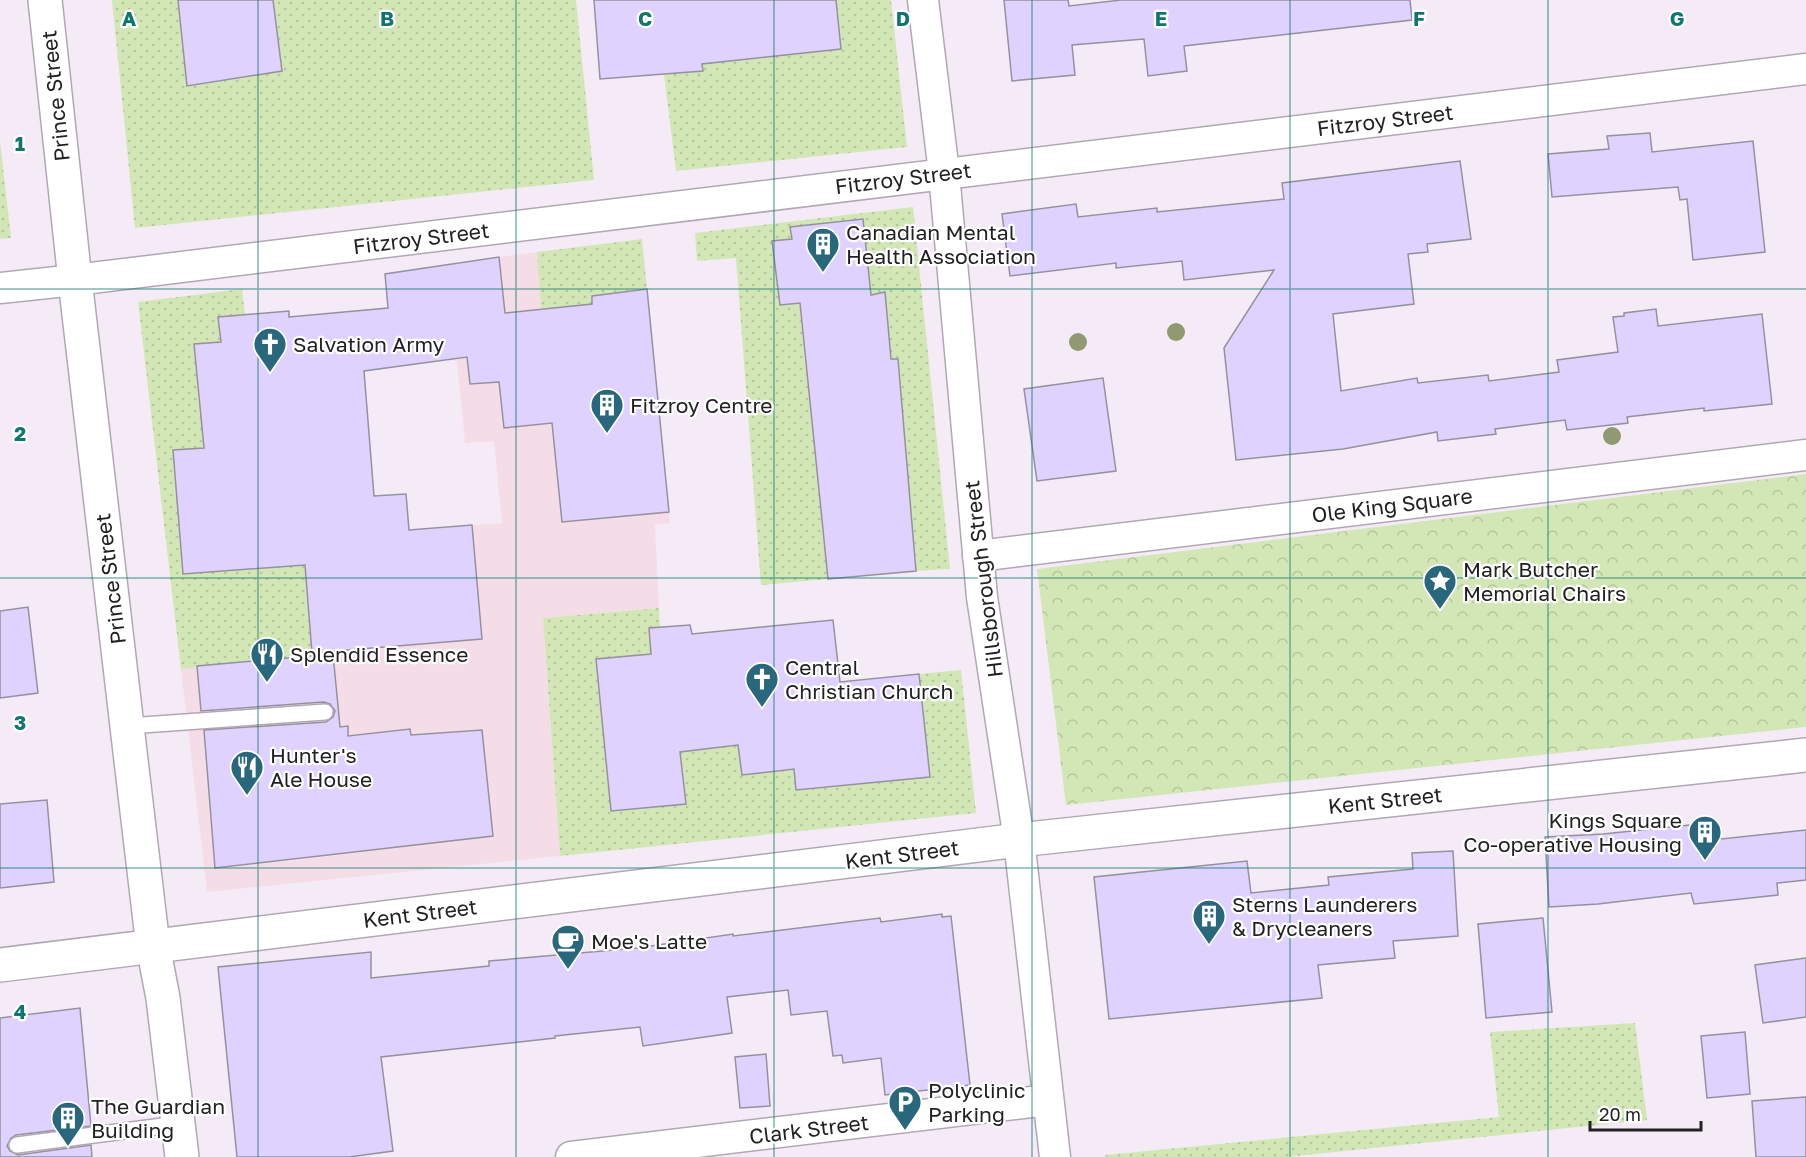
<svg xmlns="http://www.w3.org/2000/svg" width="1806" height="1157" viewBox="0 0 1806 1157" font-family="'Golos Text',sans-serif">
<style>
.commercial{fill:#f5dde8}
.grass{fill:url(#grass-dots)}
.park{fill:url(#park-crowns)}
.building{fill:#e0d2fe;stroke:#95919e;stroke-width:1.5}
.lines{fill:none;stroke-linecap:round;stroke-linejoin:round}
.lane-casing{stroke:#b1a8b4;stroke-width:18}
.street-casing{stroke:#b1a8b4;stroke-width:33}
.secondary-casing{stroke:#b1a8b4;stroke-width:36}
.lane{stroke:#fff;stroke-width:15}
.street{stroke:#fff;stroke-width:30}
.secondary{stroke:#fff;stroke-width:33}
.tree{fill:#90996f}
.grid{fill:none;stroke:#0f766e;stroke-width:1.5;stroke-opacity:0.55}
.labels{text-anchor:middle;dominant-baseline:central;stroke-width:4.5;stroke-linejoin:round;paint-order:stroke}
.street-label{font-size:21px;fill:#232024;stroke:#fff}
.poi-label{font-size:21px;fill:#232024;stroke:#fff;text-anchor:start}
.grid-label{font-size:20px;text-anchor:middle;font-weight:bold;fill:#0f766e;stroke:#fff;stroke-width:4.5;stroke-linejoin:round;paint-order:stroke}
</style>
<defs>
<pattern id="grass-dots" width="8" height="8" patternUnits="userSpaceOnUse" patternTransform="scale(1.5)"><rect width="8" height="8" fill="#d3e7b6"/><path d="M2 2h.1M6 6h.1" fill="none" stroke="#b5c69c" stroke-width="1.8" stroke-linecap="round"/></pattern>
<pattern id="park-crowns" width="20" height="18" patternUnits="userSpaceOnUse" patternTransform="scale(1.5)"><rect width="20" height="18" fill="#d3e7b6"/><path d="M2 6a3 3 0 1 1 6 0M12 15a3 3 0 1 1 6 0" fill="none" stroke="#b5c69c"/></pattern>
</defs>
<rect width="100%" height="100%" fill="#f4ebf7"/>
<g class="commercial">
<polygon points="537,252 562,522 669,512 670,523 655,525 659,608 543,618 560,856 207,892 188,729 204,728 215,868 290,861 493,836 482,730 411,735 410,729 348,736 347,726 338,727 334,662 314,664 312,653 482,639 472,525 502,523 494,441 465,443 457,361 446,360 438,266 453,263 462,358 467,358 470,384 499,382 504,428 529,425 507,328 499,257"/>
<polygon points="197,666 201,713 186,714 181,669"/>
</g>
<g class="grass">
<polygon points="112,0 576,0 594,180 135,228"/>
<polygon points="697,0 748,59 841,49 836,0 891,0 907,147 676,171 664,74 703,71"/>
<polygon points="0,141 11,238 0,239"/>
<polygon points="913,207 950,569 916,571 898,360 891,359 885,292 871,295 863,220 790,227 792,239 773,241 780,305 800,303 828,579 761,585 736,258 697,261 695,233"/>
<polygon points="642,239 647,289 592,296 593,312 582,305 541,309 537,252"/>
<polygon points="242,289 245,314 219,317 221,342 194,345 201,416 218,447 173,451 183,574 271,567 268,533 339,577 306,580 314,664 287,658 181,669 138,302"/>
<polygon points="659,608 660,627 649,629 651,654 596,660 611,811 685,804 680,752 738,745 742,775 768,772 790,734 796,790 930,777 919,674 961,670 976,813 560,856 543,618"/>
<polygon points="1635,1023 1647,1120 1286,1157 1105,1157 1105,1155 1499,1117 1490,1032"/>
</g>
<polygon class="park" points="1806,474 1806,727 1066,805 1037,569"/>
<g class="building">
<polygon points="178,0 273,0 282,71 187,86"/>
<polygon points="594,0 836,0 841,49 702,64 703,71 600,79"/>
<polygon points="1004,0 1068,0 1069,6 1121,0 1410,0 1412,20 1184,46 1187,71 1148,76 1144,39 1072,45 1075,75 1012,81"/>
<polygon points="1650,133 1652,152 1753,141 1765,252 1693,260 1687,199 1680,200 1678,187 1552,197 1548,154 1609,149 1607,136"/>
<polygon points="1460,161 1471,239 1427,244 1428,252 1408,254 1414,304 1333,314 1341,391 1417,378 1418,383 1488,375 1489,381 1559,372 1557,360 1618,352 1613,317 1624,316 1624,313 1656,309 1658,326 1762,314 1772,404 1704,411 1704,408 1627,417 1628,423 1567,430 1565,420 1495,429 1496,434 1438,441 1437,432 1343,449 1236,460 1224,348 1274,270 1184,280 1182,261 1116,268 1116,263 1010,276 1002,214 1076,204 1078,217 1157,208 1157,212 1284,199 1282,183"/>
<polygon points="863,219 871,295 885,292 891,359 898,359 916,571 828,579 800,303 780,305 772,241 792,239 790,227"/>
<polygon points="499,257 505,313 592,304 592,296 647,289 669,512 562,522 552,423 504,428 499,382 470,384 467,357 364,371 374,496 406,494 409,530 472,525 482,639 312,653 305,565 183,574 173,450 204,448 194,344 221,342 218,317 289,311 289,317 388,308 385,274"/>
<polygon points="1103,378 1116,471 1037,481 1024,389"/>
<polygon points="28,607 38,693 0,698 0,611"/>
<polygon points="833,620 840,682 919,674 930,777 796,790 794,769 742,775 738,745 680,752 686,804 611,811 596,659 651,654 649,628 690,625 692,634"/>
<polygon points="333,654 340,727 348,726 348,736 410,729 411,735 482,730 493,836 215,868 204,730 326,722 333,717 335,711 330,704 324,702 201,711 197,666"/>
<polygon points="47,800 54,882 0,888 0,804"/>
<polygon points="1690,825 1693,842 1806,830 1806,880 1777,883 1778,895 1694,904 1691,893 1598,904 1549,907 1545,837 1603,834"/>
<polygon points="1453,851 1458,936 1393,941 1395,958 1318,965 1322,998 1109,1019 1094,877 1247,861 1251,893 1329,885 1328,877 1413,869 1412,853"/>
<polygon points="942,914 942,917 951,916 970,1085 885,1095 881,1058 843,1063 842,1055 833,1056 827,1011 791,1015 788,990 727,997 732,1033 643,1046 640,1027 555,1036 555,1038 381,1057 393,1151 349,1157 237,1157 218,967 371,952 371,978 489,966 489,961 637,948 733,934 733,936 880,918 881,922"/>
<polygon points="1543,918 1552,1012 1486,1018 1478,924"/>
<polygon points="1806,958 1806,1017 1763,1023 1755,965"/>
<polygon points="80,1008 91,1126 16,1135 11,1138 7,1146 10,1151 18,1155 91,1145 92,1157 0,1157 0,1018"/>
<polygon points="1745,1032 1750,1094 1707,1098 1701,1036"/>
<polygon points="766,1054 770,1106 740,1108 735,1057"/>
<polygon points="1806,1097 1806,1157 1756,1157 1752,1101"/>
</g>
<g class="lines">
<defs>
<g id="lane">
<polyline points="128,726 325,712"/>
<polyline points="17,1145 178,1124"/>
</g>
<g id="street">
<polyline points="923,0 944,173 982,597 1019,840 1055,1157"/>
<polyline points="0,288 75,280 1806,69"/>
<polyline points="978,556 1806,455"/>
<polyline points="571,1157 1048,1100"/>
</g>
<g id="secondary">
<polyline points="45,0 75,280 130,752 153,946 163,998 182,1157"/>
<polyline points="0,965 1019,840 1806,755"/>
</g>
</defs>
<use href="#lane" class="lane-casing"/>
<use href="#street" class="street-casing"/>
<use href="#secondary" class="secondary-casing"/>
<use href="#lane" class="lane"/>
<use href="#street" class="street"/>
<use href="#secondary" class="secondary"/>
</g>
<g class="tree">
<circle cx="1176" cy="332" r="9"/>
<circle cx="1078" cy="342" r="9"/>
<circle cx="1612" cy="436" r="9"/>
</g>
<path class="grid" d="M 258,0 L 258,1157M 516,0 L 516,1157M 774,0 L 774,1157M 1032,0 L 1032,1157M 1290,0 L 1290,1157M 1548,0 L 1548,1157M 0,289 L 1806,289M 0,578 L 1806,578M 0,868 L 1806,868"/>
<defs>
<symbol id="building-pin" viewBox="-11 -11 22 30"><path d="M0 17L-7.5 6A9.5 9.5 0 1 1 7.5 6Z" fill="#28677c" stroke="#fff"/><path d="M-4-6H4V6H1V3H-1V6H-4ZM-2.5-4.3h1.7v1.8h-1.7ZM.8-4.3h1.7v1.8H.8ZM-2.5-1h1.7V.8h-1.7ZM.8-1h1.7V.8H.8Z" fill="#fff"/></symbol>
<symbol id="church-pin" viewBox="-11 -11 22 30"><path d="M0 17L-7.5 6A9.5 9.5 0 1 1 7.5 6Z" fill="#28677c" stroke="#fff"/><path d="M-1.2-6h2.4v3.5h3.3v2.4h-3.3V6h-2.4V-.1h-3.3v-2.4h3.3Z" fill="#fff"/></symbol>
<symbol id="sight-pin" viewBox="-11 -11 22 30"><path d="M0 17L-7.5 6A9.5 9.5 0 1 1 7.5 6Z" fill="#28677c" stroke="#fff"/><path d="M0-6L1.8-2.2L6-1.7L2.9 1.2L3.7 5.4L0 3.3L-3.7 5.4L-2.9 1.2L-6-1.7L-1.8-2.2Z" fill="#fff"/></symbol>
<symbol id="restaurant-pin" viewBox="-11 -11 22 30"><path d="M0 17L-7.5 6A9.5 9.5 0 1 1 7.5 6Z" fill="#28677c" stroke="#fff"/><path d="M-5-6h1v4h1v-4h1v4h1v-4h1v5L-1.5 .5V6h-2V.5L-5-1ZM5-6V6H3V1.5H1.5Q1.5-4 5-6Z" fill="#fff"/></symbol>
<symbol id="cafe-pin" viewBox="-11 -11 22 30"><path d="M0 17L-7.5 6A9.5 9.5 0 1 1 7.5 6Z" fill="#28677c" stroke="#fff"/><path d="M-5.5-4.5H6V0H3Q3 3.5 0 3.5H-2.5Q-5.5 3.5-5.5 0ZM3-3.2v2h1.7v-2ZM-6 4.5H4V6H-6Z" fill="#fff"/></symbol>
<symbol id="parking-pin" viewBox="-11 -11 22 30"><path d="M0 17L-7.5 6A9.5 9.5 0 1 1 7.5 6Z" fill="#28677c" stroke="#fff"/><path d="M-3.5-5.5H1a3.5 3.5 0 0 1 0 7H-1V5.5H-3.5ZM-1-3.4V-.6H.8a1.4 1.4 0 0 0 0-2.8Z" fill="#fff"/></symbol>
</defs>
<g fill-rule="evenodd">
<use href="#building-pin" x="804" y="225" width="38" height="52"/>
<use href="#church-pin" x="251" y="325" width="38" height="52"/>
<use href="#building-pin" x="588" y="386" width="38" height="52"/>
<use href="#sight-pin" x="1421" y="562" width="38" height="52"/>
<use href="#restaurant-pin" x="248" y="635" width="38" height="52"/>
<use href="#church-pin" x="743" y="660" width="38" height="52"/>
<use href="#restaurant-pin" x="228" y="748" width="38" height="52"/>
<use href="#building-pin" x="1686" y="813" width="38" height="52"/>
<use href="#building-pin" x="1190" y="897" width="38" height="52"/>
<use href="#cafe-pin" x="549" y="922" width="38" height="52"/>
<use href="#parking-pin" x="886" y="1083" width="38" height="52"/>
<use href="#building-pin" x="49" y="1099" width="38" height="52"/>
</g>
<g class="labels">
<g class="street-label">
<text transform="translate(55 96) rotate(-96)">Prince Street</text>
<text transform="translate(1385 120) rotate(-7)">Fitzroy Street</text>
<text transform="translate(903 178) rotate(-7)">Fitzroy Street</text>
<text transform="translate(421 238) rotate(-7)">Fitzroy Street</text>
<text transform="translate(1392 505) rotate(-7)">Ole King Square</text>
<text transform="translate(110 579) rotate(-97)">Prince Street</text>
<text transform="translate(983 579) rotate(-97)">Hillsborough Street</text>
<text transform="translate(1385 800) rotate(-6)">Kent Street</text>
<text transform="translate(902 854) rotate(-7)">Kent Street</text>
<text transform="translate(420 913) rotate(-7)">Kent Street</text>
<text transform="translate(809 1129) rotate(-7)">Clark Street</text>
</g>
<g class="poi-label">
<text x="846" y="232">Canadian Mental<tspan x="846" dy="24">Health Association</tspan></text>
<text x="293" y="344">Salvation Army</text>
<text x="630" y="405">Fitzroy Centre</text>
<text x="1463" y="569">Mark Butcher<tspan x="1463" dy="24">Memorial Chairs</tspan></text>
<text x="290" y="654">Splendid Essence</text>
<text x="785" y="667">Central<tspan x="785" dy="24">Christian Church</tspan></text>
<text x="270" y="755">Hunter's<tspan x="270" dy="24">Ale House</tspan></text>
<text x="1682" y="820" text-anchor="end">Kings Square<tspan x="1682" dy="24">Co-operative Housing</tspan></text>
<text x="1232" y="904">Sterns Launderers<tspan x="1232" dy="24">&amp; Drycleaners</tspan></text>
<text x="591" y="941">Moe's Latte</text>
<text x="928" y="1090">Polyclinic<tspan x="928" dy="24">Parking</tspan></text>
<text x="91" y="1106">The Guardian<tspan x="91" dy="24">Building</tspan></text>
</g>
</g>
<g class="grid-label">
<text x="129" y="26">A</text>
<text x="387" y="26">B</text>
<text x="645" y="26">C</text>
<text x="903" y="26">D</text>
<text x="1161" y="26">E</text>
<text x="1419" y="26">F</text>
<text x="1677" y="26">G</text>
<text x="20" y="151">1</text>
<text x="20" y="441">2</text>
<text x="20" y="730">3</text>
<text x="20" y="1019">4</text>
</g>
<path d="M1590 1121v9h111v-9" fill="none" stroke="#232024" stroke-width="3"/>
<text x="1599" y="1121" font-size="18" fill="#232024" stroke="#ffffff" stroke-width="4.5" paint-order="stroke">20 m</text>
</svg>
